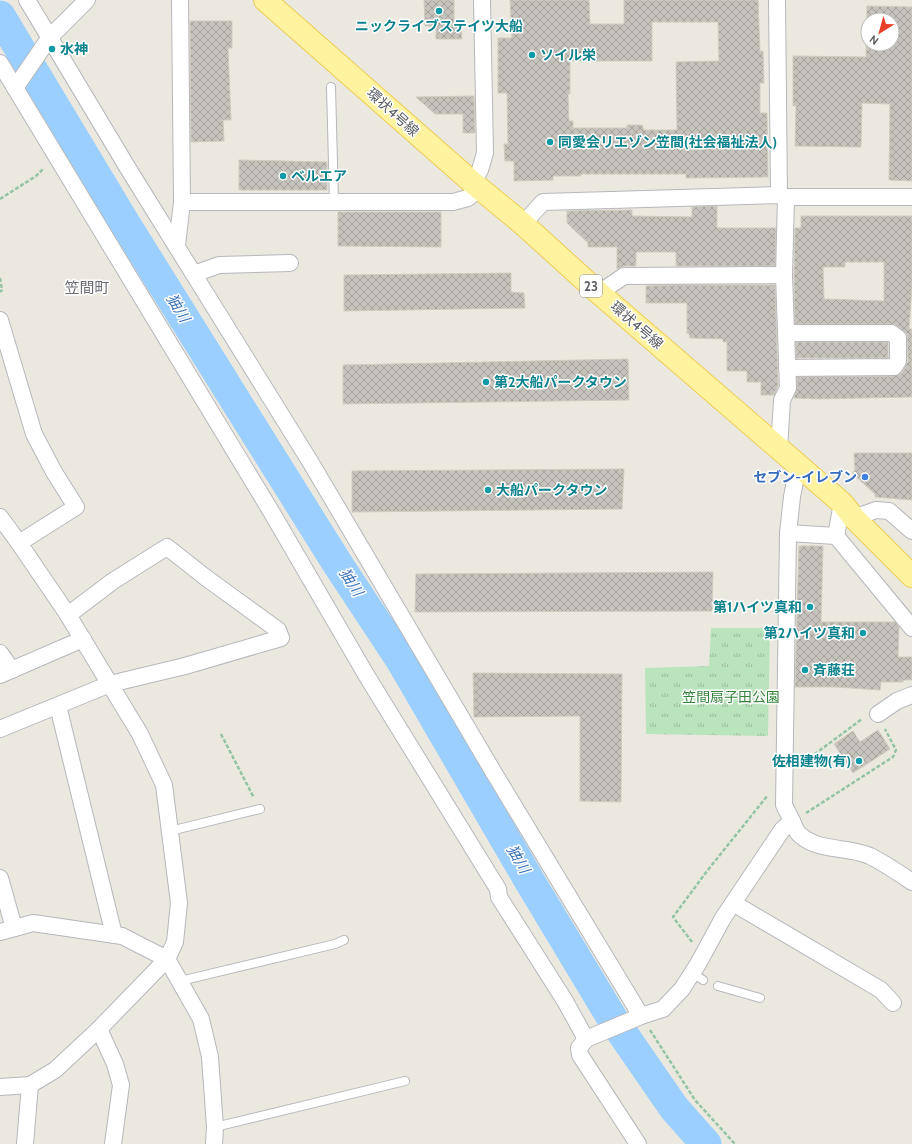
<svg xmlns="http://www.w3.org/2000/svg" width="912" height="1144" viewBox="0 0 912 1144" font-family="Cabin,'Noto Sans JP',sans-serif">
<style>
.park{fill:url(#park-tufts)}
.lines{fill:none;stroke-linecap:round;stroke-linejoin:round}
.river{stroke:#9bcfff;stroke-width:31}
.building{fill:url(#building-cross-hatch);stroke:#d0cbbd;fill-rule:evenodd}
.lane-casing{stroke:#b5b7bc;stroke-width:10}
.street-casing{stroke:#b5b7bc;stroke-width:18}
.primary-casing{stroke:#f0cb53;stroke-width:24}
.path{stroke:#94c4a3;stroke-width:2.5;stroke-dasharray:4 2;stroke-linecap:butt}
.lane{stroke:#fff;stroke-width:8}
.street{stroke:#fff;stroke-width:16}
.primary{stroke:#fff3a0;stroke-width:22}
.culture-dot{fill:#0f9aa8;stroke:#fff;stroke-width:1.5}
.shop-dot{fill:#3f7fe0;stroke:#fff;stroke-width:1.5}
.labels{text-anchor:middle;dominant-baseline:central;stroke-width:3;stroke-linejoin:round;paint-order:stroke}
.shield{fill:#fff;stroke:#8a8c90;stroke-width:1}
.shield-label{font-size:13px;font-weight:bold;fill:#585b60}
.culture-label{font-size:14px;font-weight:bold;fill:#0d838f;stroke:#fff;text-anchor:start}
.street-label{font-size:14px;fill:#585b60;stroke:#fff}
.shop-label{font-size:14px;font-weight:bold;fill:#366cbe;stroke:#fff;text-anchor:end}
.park-label{font-size:14px;fill:#34833b;stroke:#fff}
.neighbourhood-label{font-size:15px;fill:#696d72;stroke:#fff}
.water-label{font-size:15px;font-style:italic;fill:#3d74b8;stroke:#fff}
</style>
<defs>
<pattern id="park-tufts" width="24" height="20" patternUnits="userSpaceOnUse"><rect width="24" height="20" fill="#bae4bc"/><path d="M3 7l-1-3M5 7V3M7 7l1-3M15 17l-1-3M17 17v-4M19 17l1-3" fill="none" stroke="#9abc9c"/></pattern>
<pattern id="building-cross-hatch" width="8" height="8" patternUnits="userSpaceOnUse"><rect width="8" height="8" fill="#c6c3bc"/><path d="M0 0l8 8M0 8l8-8" fill="none" stroke="#a4a19c"/></pattern>
</defs>
<rect width="100%" height="100%" fill="#ebe9df"/>
<polygon class="park" points="711,628 770,628 768,736 646,734 645,668 709,666"/>
<g class="lines">
<polyline class="river" points="0,16 124,222 207,355 337,563 401,660 529,880 612,1018 674,1108 706,1144"/>
</g>
<g class="building">
<polygon points="424,0 454,0 454,22 461,22 462,39 436,39 436,26 425,26"/>
<path d="M 510,0 L 589,0 L 590,24 L 624,24 L 624,0 L 758,0 L 760,51 L 763,51 L 764,83 L 760,83 L 760,113 L 767,113 L 768,177 L 686,178 L 686,174 L 581,174 L 581,176 L 553,176 L 553,180 L 514,181 L 514,161 L 505,161 L 504,144 L 508,144 L 507,93 L 498,93 L 498,38 L 512,38 ZM 652,22 L 718,22 L 719,61 L 676,62 L 677,130 L 644,130 L 642,125 L 627,125 L 627,128 L 573,128 L 573,121 L 569,121 L 568,94 L 570,94 L 570,61 L 652,61 Z"/>
<path d="M 867,6 L 912,7 L 912,181 L 889,180 L 890,104 L 862,103 L 861,147 L 795,146 L 796,106 L 793,106 L 793,56 L 866,57 ZM 868,20 L 892,20 L 892,44 L 868,44 Z"/>
<polygon points="190,21 232,21 232,48 228,48 231,120 223,120 224,141 191,142"/>
<polygon points="474,96 475,133 463,133 463,114 435,114 416,97"/>
<polygon points="239,160 327,162 327,190 239,190"/>
<polygon points="717,206 717,228 776,228 775,266 676,266 676,252 636,252 636,266 624,266 617,269 617,247 588,247 588,243 567,223 567,211 632,210 632,216 692,217 692,207"/>
<polygon points="338,212 441,212 441,247 338,246"/>
<path d="M 801,216 L 912,216 L 912,286 L 909,329 L 912,329 L 912,397 L 818,399 L 794,398 L 797,388 L 797,377 L 894,376 L 902,373 L 908,361 L 907,334 L 896,325 L 891,324 L 795,324 L 794,275 L 795,228 L 801,228 ZM 845,262 L 884,262 L 884,301 L 824,299 L 823,267 L 845,267 Z"/>
<polygon points="511,273 511,292 524,293 525,308 344,311 344,275"/>
<polygon points="676,285 775,285 778,386 774,395 761,395 761,382 747,382 747,371 727,371 727,342 723,342 723,339 690,338 689,334 687,333 687,303 646,303 646,286"/>
<rect x="796" y="342" width="92" height="16"/>
<polygon points="628,359 629,400 343,404 343,365"/>
<polygon points="854,453 912,453 912,500 875,497 875,494 852,473 855,470"/>
<polygon points="624,469 622,509 352,512 352,471"/>
<polygon points="799,546 823,546 821,622 895,622 899,627 898,657 912,657 912,680 903,680 903,682 881,682 880,690 836,687 795,687"/>
<polygon points="713,572 712,611 415,612 416,574"/>
<polygon points="473,673 622,674 621,802 580,801 580,716 474,717"/>
<polygon points="878,730 890,749 853,773 834,744 853,731 860,742"/>
</g>
<g class="lines">
<defs>
<g id="lane">
<polyline points="331,87 334,202"/>
<polyline points="170,831 260,809"/>
<polyline points="692,973 703,980"/>
<polyline points="180,981 335,944 344,940"/>
<polyline points="718,986 760,998"/>
<polyline points="215,1127 405,1081"/>
</g>
<g id="street">
<polyline points="27,0 129,170 311,463 494,773 641,1016"/>
<polyline points="180,0 182,202 453,202 468,198 479,188"/>
<polyline points="777,0 779,195"/>
<polyline points="0,63 272,513 368,678 498,889 499,897 565,1001 586,1039"/>
<polyline points="15,88 50,37 87,0"/>
<polyline points="473,183 480,170 485,153 482,0"/>
<polyline points="523,224 543,202 779,195 786,197 912,197"/>
<polyline points="177,245 182,202"/>
<polyline points="194,274 219,265 290,263"/>
<polyline points="599,293 624,276 784,275"/>
<polyline points="0,320 34,434 54,472 76,507 19,543"/>
<polyline points="787,333 891,333 898,338 898,361 894,367 787,368"/>
<polyline points="779,449 782,400 788,388 784,275 786,197"/>
<polyline points="842,503 836,536 912,628"/>
<polyline points="0,517 19,543 68,615 140,734 164,785 179,903 175,942 167,959 99,1029 55,1070 30,1085 0,1087"/>
<polyline points="854,518 876,510 889,511 912,531"/>
<polyline points="788,533 836,536"/>
<polyline points="0,653 12,670"/>
<polyline points="0,675 83,639"/>
<polyline points="58,706 114,935"/>
<polyline points="878,714 897,701 912,695"/>
<polyline points="0,729 110,684 185,666 281,638 278,630 205,577 167,547 113,581 68,615"/>
<path d="M 792,821 C 794,825 796,832 800,835 C 819,852 848,846 870,856 C 884,863 899,873 912,882"/>
<polyline points="0,878 14,928"/>
<polyline points="733,903 881,990 893,1003"/>
<polyline points="0,932 33,923 122,936 167,959 201,1019 210,1057 215,1127 214,1144"/>
<polyline points="99,1029 115,1064 121,1085 113,1144"/>
<polyline points="25,1144 30,1085"/>
<polyline points="638,1144 580,1055 579,1048 586,1039 641,1016 663,1009 682,989 698,964 723,918 782,830 792,821 784,805 788,533 792,497 798,465"/>
</g>
<polyline id="primary" points="265,0 473,183 523,224 599,293 842,503 854,518 912,576"/>
</defs>
<use href="#lane" class="lane-casing"/>
<use href="#street" class="street-casing"/>
<use href="#primary" class="primary-casing"/>
<g class="path">
<polyline points="0,199 36,176 44,168"/>
<polyline points="0,278 2,290 0,292"/>
<polyline points="221,734 254,798"/>
<polyline points="800,765 862,719"/>
<polyline points="806,813 893,757 896,750 885,729"/>
<polyline points="692,942 673,917 707,871 768,795"/>
<polyline points="650,1030 695,1100 735,1144"/>
</g>
<use href="#lane" class="lane"/>
<use href="#street" class="street"/>
<use href="#primary" class="primary"/>
</g>
<g class="culture-dot">
<circle cx="439" cy="11" r="4"/>
<circle cx="52" cy="49" r="4"/>
<circle cx="532" cy="55" r="4"/>
<circle cx="550" cy="142" r="4"/>
<circle cx="283" cy="176" r="4"/>
<circle cx="486" cy="382" r="4"/>
<circle cx="488" cy="490" r="4"/>
<circle cx="810" cy="607" r="4"/>
<circle cx="863" cy="633" r="4"/>
<circle cx="805" cy="670" r="4"/>
<circle cx="859" cy="761" r="4"/>
</g>
<circle class="shop-dot" cx="865" cy="477" r="4"/>
<g class="labels">
<rect class="shield" x="580" y="275" width="22" height="22" rx="3"/>
<g class="shield-label">
<text x="591" y="286">23</text>
</g>
<g class="culture-label">
<text x="439" y="26" text-anchor="middle">ニックライブステイツ大船</text>
<text x="60" y="49">水神</text>
<text x="540" y="55">ソイル栄</text>
<text x="558" y="142">同愛会リエゾン笠間(社会福祉法人)</text>
<text x="291" y="176">ベルエア</text>
<text x="494" y="382">第2大船パークタウン</text>
<text x="496" y="490">大船パークタウン</text>
<text x="802" y="607" text-anchor="end">第1ハイツ真和</text>
<text x="855" y="633" text-anchor="end">第2ハイツ真和</text>
<text x="813" y="670">斉藤荘</text>
<text x="851" y="761" text-anchor="end">佐相建物(有)</text>
</g>
<g class="street-label">
<text transform="translate(393 112) rotate(42)">環状4号線</text>
<text transform="translate(637 325) rotate(41)">環状4号線</text>
</g>
<g class="shop-label">
<text x="857" y="477">セブン-イレブン</text>
</g>
<g class="park-label">
<text x="731" y="697">笠間扇子田公園</text>
</g>
<g class="neighbourhood-label">
<text x="87" y="288">笠間町</text>
</g>
<g class="water-label">
<text transform="translate(178 308) rotate(59)">㹨川</text>
<text transform="translate(351 582) rotate(57)">㹨川</text>
<text transform="translate(518 859) rotate(60)">㹨川</text>
</g>
</g>
<g transform="translate(880 32) rotate(217)"><circle r="19" fill="#ffffff" stroke="#bcbdbf"/>
<path d="M0-3L7 15L0 10L-7 15Z" fill="#e83f28"/>
<text y="-6" font-size="11" font-weight="bold" text-anchor="middle" fill="#585b60">N</text>
</g>
</svg>
